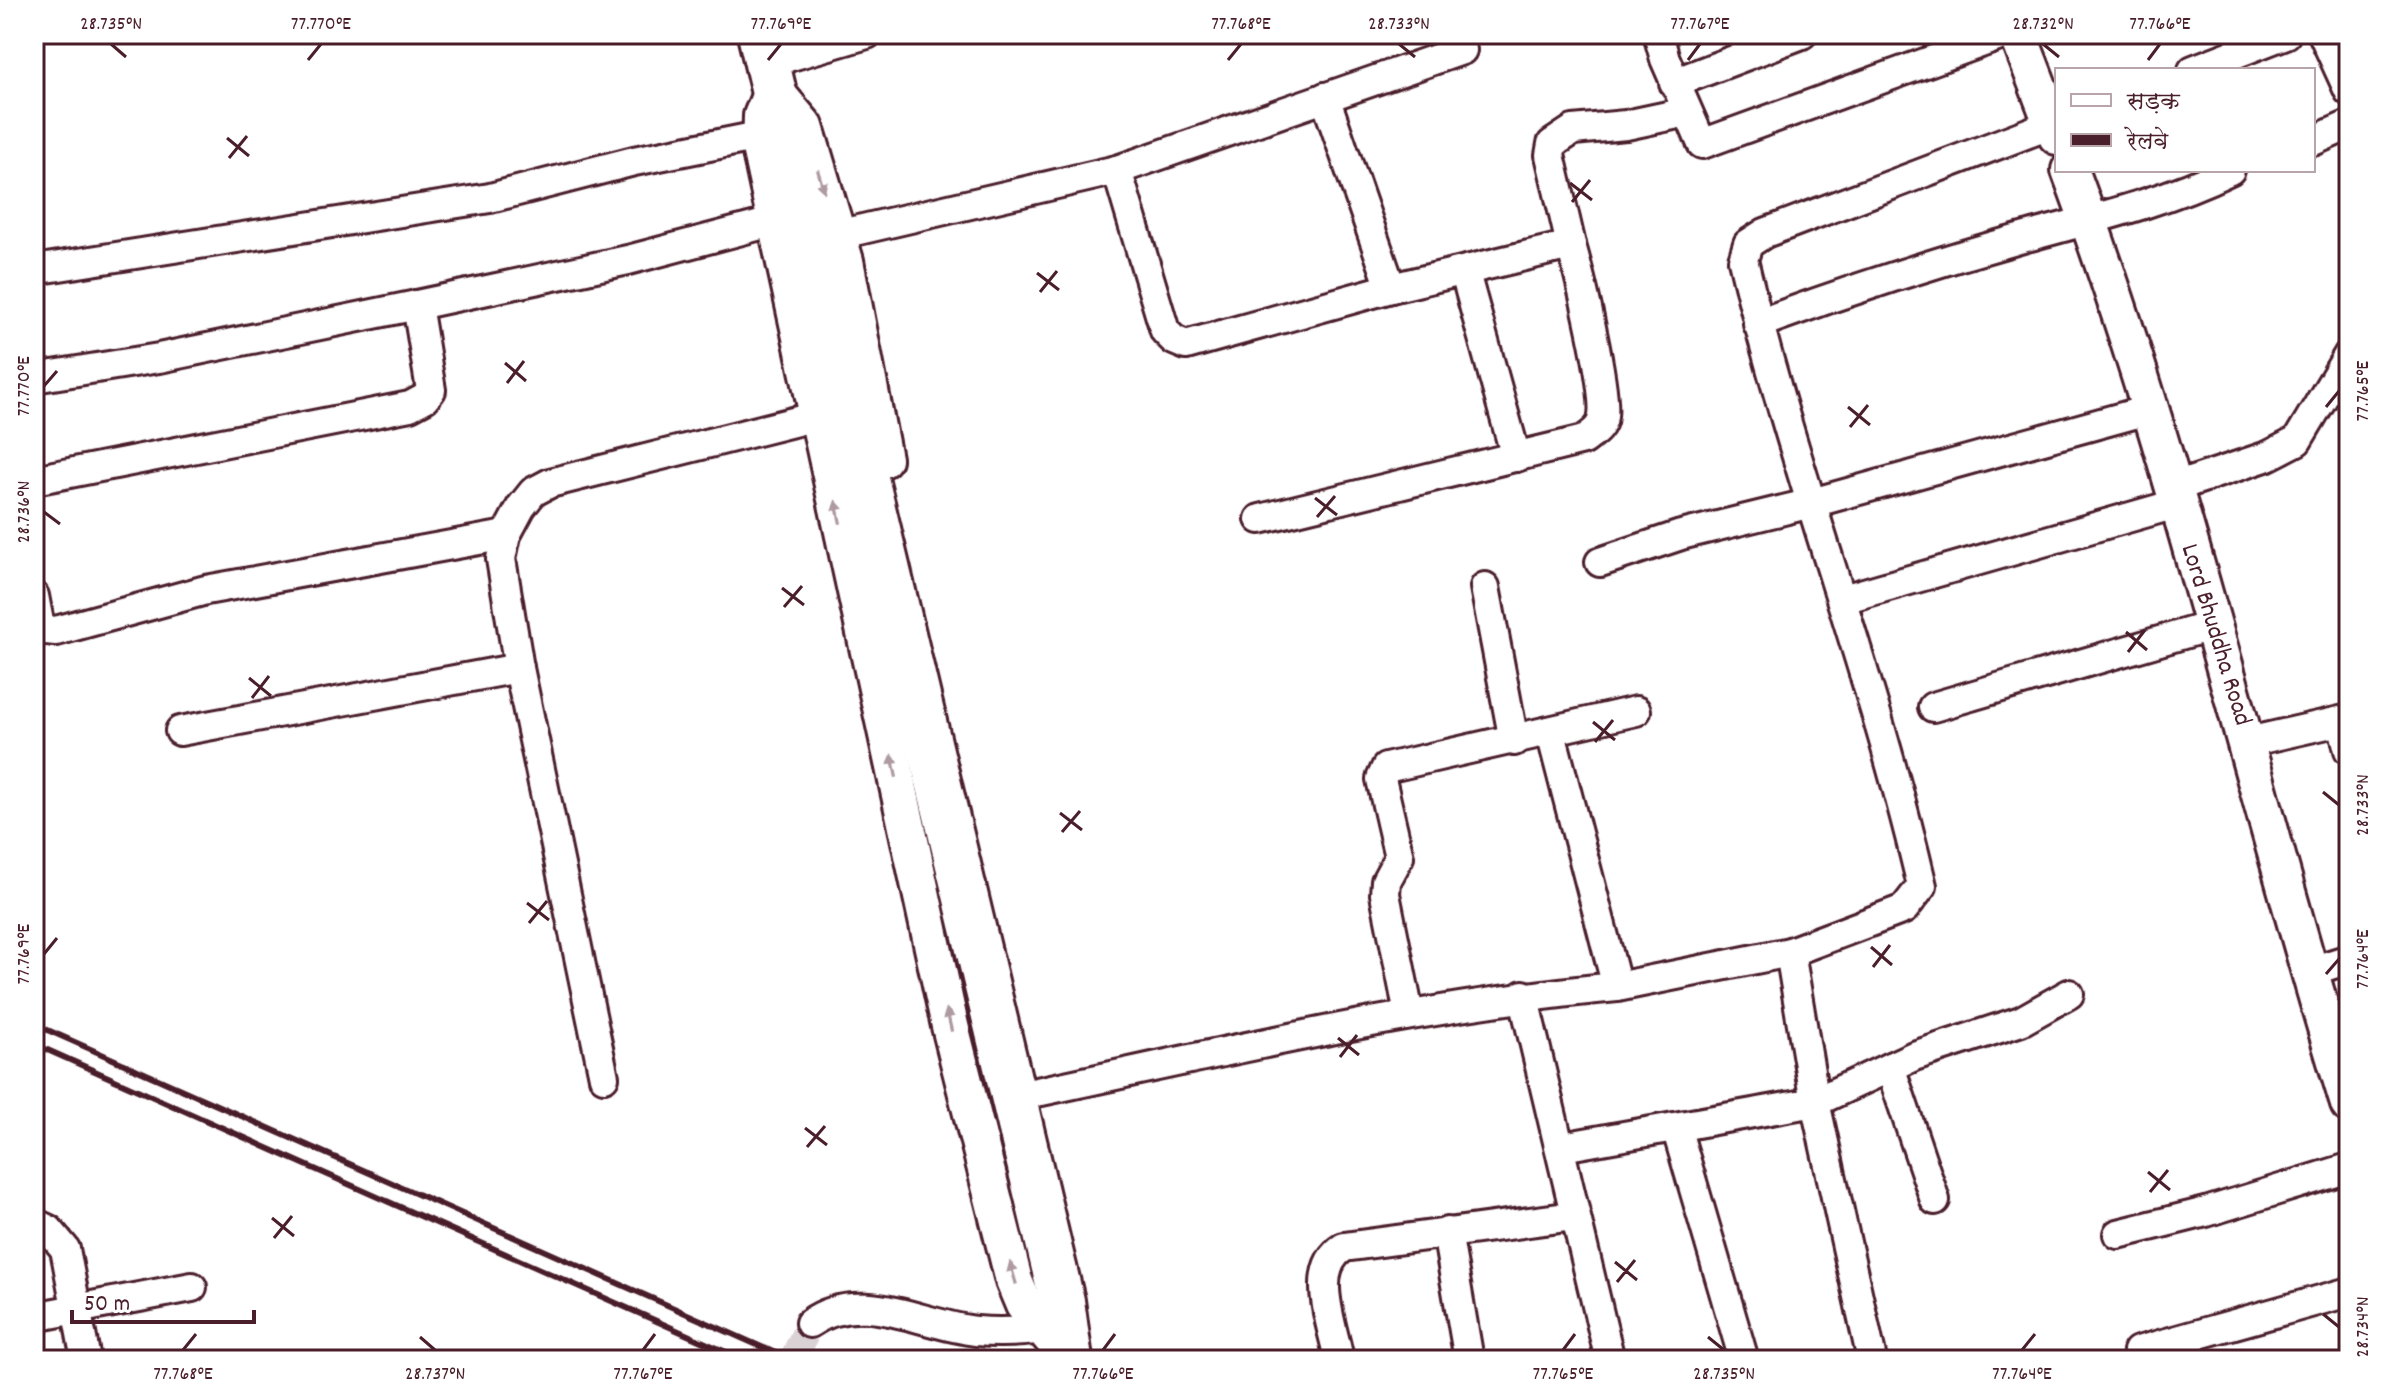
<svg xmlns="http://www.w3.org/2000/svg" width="2383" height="1394" viewBox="0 0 2383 1394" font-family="Dekko,'Playpen Sans Deva',sans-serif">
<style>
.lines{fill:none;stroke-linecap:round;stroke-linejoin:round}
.minor-tunnel{stroke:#dbd2d5;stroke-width:28;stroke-dasharray:28 14;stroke-linecap:butt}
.minor-casing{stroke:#4a1f2b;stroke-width:34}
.tertiary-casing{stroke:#4a1f2b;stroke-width:42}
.primary-casing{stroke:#4a1f2b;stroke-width:50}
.minor{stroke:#fff;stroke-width:28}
.tertiary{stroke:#fff;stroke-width:36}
.primary{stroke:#fff;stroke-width:44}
.rail{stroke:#4a1f2b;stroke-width:6}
.oneway{fill:#ae9aa0}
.ticks{fill:none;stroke:#4a1f2b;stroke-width:3}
.labels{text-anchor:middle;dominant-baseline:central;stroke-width:7;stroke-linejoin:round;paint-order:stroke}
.street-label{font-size:26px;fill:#4a1f2b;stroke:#fff}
.neatline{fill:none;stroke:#4a1f2b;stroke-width:3}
.ticks-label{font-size:20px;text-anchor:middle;fill:#4a1f2b}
</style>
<rect width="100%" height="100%" fill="#fff"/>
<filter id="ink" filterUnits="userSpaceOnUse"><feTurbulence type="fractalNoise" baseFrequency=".0125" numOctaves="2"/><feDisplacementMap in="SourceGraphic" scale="16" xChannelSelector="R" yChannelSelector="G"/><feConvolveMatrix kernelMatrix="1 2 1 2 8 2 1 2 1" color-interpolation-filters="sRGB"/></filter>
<g filter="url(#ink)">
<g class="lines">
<polyline class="minor-tunnel" points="793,1360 810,1323"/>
<defs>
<g id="minor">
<polyline points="1658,34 1665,59 1702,144 2005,34"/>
<polyline points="2323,34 2349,91"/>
<polyline points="767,63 867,34"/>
<polyline points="2193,70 2286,34"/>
<polyline points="1674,83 1802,34"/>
<polyline points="1325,97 1391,288"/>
<polyline points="2313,141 2349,125"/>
<path d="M 1117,170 L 1165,331 L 1174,340 L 1186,345 L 1391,288 L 1571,245 C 1580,276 1607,388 1603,416 C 1602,428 1593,433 1584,440 L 1260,519"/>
<polyline points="837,235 1117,170 1462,50"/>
<polyline points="1571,245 1550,155 1552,144 1573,130 1626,125 1687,112"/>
<polyline points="34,270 490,198 634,161 759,136"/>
<polyline points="1465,273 1516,457"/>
<polyline points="417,305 628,260 776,221"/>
<path d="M 1758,324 C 1846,291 1936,262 2026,237 C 2096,218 2164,202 2230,170"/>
<polyline points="34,378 159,358 417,305 431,390 425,398 410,406 34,480"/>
<polyline points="2172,488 2268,456 2297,441 2349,354"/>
<polyline points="1600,562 1681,535 1812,503 2148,410"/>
<polyline points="1485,587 1514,741"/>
<polyline points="34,596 39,622 46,630 56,631 206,590 506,535"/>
<polyline points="1843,599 2176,504"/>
<polyline points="1933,707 2211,626"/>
<polyline points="2342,722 2349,750"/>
<polyline points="180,731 519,668"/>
<polyline points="2248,742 2349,719"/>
<polyline points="1790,952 1815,1102 1872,1360"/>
<polyline points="2308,972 2349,959"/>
<path d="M 1617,987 L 1790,952 L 1904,909 L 1922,886 C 1873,674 1793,471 1743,260 L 1748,244 L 1765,233 L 2057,122"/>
<polyline points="1523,995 1610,1360"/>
<polyline points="1409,1014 1385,894 1386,881 1399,857 1381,779 1386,768 1636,711"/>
<polyline points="1890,1067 1935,1200"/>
<polyline points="604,1077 519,668 501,559 506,535 521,507 533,492 550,483 817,416"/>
<path d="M 1032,1093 C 1226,1052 1419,1005 1617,987 L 1551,733"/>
<polyline points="1676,1127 1744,1360"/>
<polyline points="1562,1147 1815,1102 1914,1056 2021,1021 2069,994"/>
<polyline points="34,1223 49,1230 65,1249 86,1360"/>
<polyline points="1447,1232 1469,1360"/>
<polyline points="2118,1234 2206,1212 2349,1168"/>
<polyline points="34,1317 192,1287"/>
<path d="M 810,1323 C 860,1287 921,1325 976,1331 C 998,1333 1021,1332 1044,1329"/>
<polyline points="2138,1351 2349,1292"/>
<path d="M 1339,1360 C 1333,1325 1308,1269 1344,1247 L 1574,1216"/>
</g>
<g id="tertiary">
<polyline points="2018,34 2057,136"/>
<path d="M 2070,170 C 2183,475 2253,794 2349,1104"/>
<polyline points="883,459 845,261 805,127 773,89 762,116 761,152 950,1026 1014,1281 1024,1305 1070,1360"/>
</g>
<polyline id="primary" points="760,34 1062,1301 1070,1360"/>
</defs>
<use href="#minor" class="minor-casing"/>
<use href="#tertiary" class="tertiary-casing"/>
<use href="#primary" class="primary-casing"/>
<use href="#minor" class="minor"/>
<use href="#tertiary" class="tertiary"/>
<use href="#primary" class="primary"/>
<g class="rail">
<polyline points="34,1024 791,1360"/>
<polyline points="34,1044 744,1360"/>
</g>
</g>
<defs><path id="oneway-solid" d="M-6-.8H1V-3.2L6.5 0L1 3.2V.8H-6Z" transform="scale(2)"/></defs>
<g class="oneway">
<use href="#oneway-solid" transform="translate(821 181) rotate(73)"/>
<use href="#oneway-solid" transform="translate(838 512) rotate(-102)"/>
<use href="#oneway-solid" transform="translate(894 766) rotate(-102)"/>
<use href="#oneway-solid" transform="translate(949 1020) rotate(-103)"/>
<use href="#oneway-solid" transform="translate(1013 1273) rotate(-106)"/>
</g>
</g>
<path class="ticks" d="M 111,44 L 126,57M 1399,44 L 1415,57M 2043,44 L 2059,57M 308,60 L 321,44M 768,60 L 781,44M 1228,60 L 1241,44M 1688,60 L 1700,44M 2148,60 L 2160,44M 227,138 L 249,156M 229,158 L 247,136M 1570,183 L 1592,200M 1572,202 L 1590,180M 1037,273 L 1059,290M 1040,292 L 1057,271M 505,363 L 526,381M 507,383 L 524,361M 44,386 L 57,371M 1848,407 L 1870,425M 2326,407 L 2339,391M 1850,427 L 1868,405M 1315,498 L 1337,515M 44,512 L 60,524M 1317,517 L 1335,496M 782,588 L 804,605M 784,607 L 802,586M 2126,632 L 2147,650M 2128,652 L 2145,630M 249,678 L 271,696M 252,698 L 269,676M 1593,722 L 1615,740M 1595,742 L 1613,720M 2323,792 L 2339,805M 1060,813 L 1082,830M 1062,832 L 1080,811M 527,903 L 549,920M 529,923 L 547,901M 1871,947 L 1892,965M 44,954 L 57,938M 1873,967 L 1890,945M 2326,974 L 2339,959M 1338,1038 L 1359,1055M 1340,1057 L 1357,1035M 805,1128 L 827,1145M 807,1147 L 825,1126M 2148,1172 L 2170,1190M 2150,1192 L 2168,1170M 272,1218 L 294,1236M 274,1238 L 292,1216M 1615,1262 L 1637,1280M 1617,1282 L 1635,1260M 2323,1314 L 2339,1327M 420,1337 L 435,1350M 1708,1337 L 1724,1350M 183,1350 L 196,1334M 643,1350 L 655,1334M 1103,1350 L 1115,1334M 1563,1350 L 1575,1334M 2022,1350 L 2035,1334"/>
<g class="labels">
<g class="street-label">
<text transform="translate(2215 635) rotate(73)">Lord Bhuddha Road</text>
</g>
</g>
<rect width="2383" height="1394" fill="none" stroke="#fff" stroke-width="88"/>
<rect x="2055" y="68" width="260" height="104" fill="#ffffff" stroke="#b7a5aa" stroke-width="2"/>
<rect x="2071" y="94" width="40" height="12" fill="#ffffff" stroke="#b7a5aa" stroke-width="2"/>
<text x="2127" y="108" font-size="24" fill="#4a1f2b">सड़क</text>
<rect x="2071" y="134" width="40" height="12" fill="#4a1f2b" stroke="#b7a5aa" stroke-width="2"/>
<text x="2127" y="148" font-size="24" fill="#4a1f2b">रेलवे</text>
<path d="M72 1310v12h182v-12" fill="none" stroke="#4a1f2b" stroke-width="4"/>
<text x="84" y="1310" font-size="24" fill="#4a1f2b" stroke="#ffffff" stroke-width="6" paint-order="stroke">50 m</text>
<rect x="44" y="44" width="2295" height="1306" class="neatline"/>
<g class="ticks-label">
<text x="111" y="29">28.735°N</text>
<text x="321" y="29">77.770°E</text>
<text x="781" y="29">77.769°E</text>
<text x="1241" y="29">77.768°E</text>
<text x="1399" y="29">28.733°N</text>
<text x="1700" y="29">77.767°E</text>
<text x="2043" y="29">28.732°N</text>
<text x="2160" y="29">77.766°E</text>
<text transform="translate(22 386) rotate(-90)" y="7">77.770°E</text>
<text transform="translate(2361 391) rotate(-90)" y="7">77.765°E</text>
<text transform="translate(22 512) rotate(-90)" y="7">28.736°N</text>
<text transform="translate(2361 805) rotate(-90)" y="7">28.733°N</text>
<text transform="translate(22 954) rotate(-90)" y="7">77.769°E</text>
<text transform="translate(2361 959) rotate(-90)" y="7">77.764°E</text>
<text transform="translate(2361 1327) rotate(-90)" y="7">28.734°N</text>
<text x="183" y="1379">77.768°E</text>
<text x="435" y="1379">28.737°N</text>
<text x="643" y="1379">77.767°E</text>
<text x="1103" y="1379">77.766°E</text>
<text x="1563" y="1379">77.765°E</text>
<text x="1724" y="1379">28.735°N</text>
<text x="2022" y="1379">77.764°E</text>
</g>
</svg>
